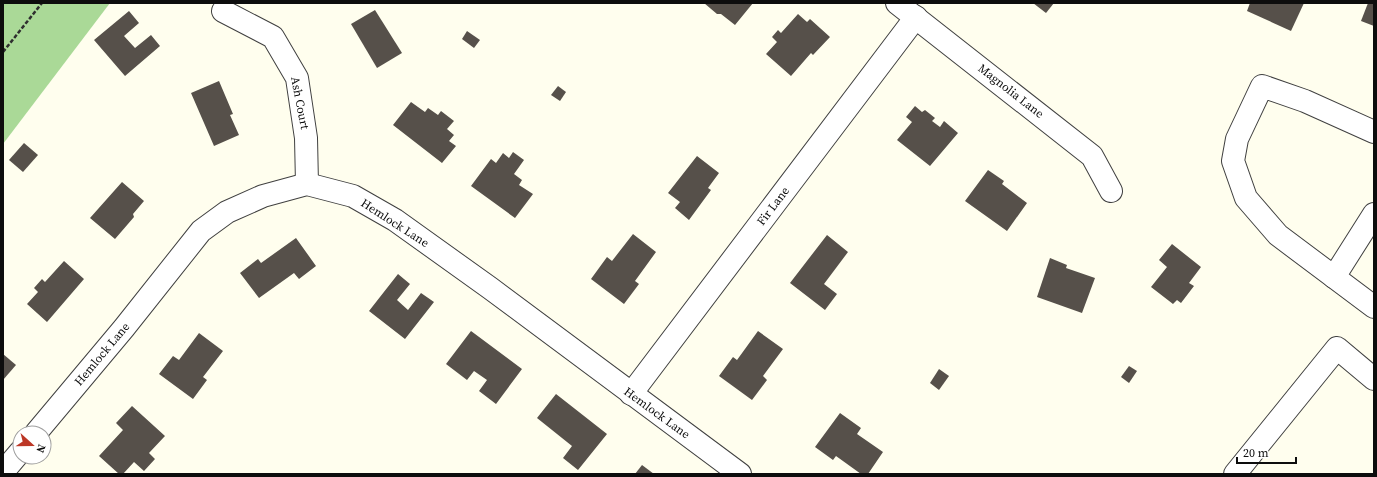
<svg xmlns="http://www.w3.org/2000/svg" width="1377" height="477" viewBox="0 0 1377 477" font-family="'Source Serif 4',serif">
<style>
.forest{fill:#aad997}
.building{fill:#56504a}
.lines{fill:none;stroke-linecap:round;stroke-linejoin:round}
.minor-casing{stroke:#404040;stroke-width:24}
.path{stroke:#2f2f2f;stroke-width:2.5;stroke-dasharray:4 2;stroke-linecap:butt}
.minor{stroke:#fff;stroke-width:22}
.labels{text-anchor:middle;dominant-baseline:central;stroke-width:4;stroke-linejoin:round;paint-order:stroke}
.street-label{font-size:12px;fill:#0d0d0d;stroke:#fff}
</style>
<rect width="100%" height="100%" fill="#fffeee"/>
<polygon class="forest" points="3,3 110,3 3,144"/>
<g class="building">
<polygon points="704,3 753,3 735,25 721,14 717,14"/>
<polygon points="1033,3 1054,3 1046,13"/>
<polygon points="1250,3 1304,3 1291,31 1247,11"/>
<polygon points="1368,3 1374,3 1374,26 1361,21"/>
<polygon points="375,10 402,53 377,68 351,24"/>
<polygon points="129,11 139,23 124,36 135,48 151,35 160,46 125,76 94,40"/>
<polygon points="798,14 807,22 810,19 830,37 813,55 811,53 791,76 766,54 777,42 772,37 778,30 781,33"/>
<polygon points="467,31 480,40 474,48 462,39"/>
<polygon points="219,81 233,114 230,115 239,135 214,146 191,93"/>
<polygon points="558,86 566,92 560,101 551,95"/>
<polygon points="411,102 425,112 428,108 438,115 441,111 454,121 447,129 454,135 449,141 456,146 442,163 393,125"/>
<polygon points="915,106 922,112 925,110 935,118 932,121 940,127 944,121 958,133 930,166 897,140 912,122 906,117"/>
<polygon points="24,143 38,155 23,172 9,160"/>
<polygon points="513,152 524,160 514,174 522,180 519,185 533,194 515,218 471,186 491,159 496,163 503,153 509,158"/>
<polygon points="697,156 719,173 708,188 711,190 689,220 675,208 680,202 668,193"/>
<polygon points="988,170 1004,181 1002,184 1027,203 1007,231 965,201"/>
<polygon points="122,182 144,201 133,214 134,217 115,239 90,218"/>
<polygon points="633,234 656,252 635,281 639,284 624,304 591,279 607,257 612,261"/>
<polygon points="827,235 848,252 824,284 837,294 825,310 790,283"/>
<polygon points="296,238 316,266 299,279 294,273 259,298 240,273 258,259 261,263"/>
<polygon points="1172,244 1201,267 1189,283 1194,286 1181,303 1177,300 1173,304 1151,287 1167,267 1159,260"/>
<polygon points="1050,258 1067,265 1066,268 1095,278 1082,313 1037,297"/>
<polygon points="64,261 84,279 47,322 27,304 38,292 34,288 42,279 45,282"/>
<polygon points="398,274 410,284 397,300 408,310 421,293 434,302 405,339 369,311"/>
<polygon points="471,331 522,369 496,404 479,391 487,380 474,371 467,380 446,364"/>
<polygon points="758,331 783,349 763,376 767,380 752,400 719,376 733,357 737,360"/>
<polygon points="199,333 223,351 203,377 207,380 193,399 159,374 173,356 179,360"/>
<polygon points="3,354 16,365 3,380"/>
<polygon points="1129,366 1137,371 1129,383 1121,377"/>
<polygon points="939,369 949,376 939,390 930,383"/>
<polygon points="556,394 607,434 578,470 563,458 572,446 537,418"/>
<polygon points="132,406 165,436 149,453 155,459 144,471 134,462 123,474 119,474 99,456 123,430 116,423"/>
<polygon points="840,413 861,428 857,434 883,452 868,474 861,474 836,456 833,460 815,447"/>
<polygon points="642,465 654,474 635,474"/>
</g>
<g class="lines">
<defs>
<g id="minor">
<polyline points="897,3 1092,156 1111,191"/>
<polyline points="223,11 273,37 297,78 306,138 307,184"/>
<polyline points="1374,132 1305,101 1262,86 1237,139 1233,161 1246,198 1278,235 1374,307"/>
<polyline points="1334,277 1374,214"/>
<polyline points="631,394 916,17"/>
<polyline points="36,433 124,328 201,231 227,212 263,196 307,184 353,196 395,220 490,288 740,474"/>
<polyline points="3,472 20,452"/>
<polyline points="1235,474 1337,348 1374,379"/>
</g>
</defs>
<use href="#minor" class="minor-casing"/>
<polyline class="path" points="3,52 42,3"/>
<use href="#minor" class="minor"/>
</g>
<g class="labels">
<g class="street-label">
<text transform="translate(1011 91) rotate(38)">Magnolia Lane</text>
<text transform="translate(300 103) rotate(79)">Ash Court</text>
<text transform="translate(773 206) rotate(-53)">Fir Lane</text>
<text transform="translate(395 223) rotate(33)">Hemlock Lane</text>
<text transform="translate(102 354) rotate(-50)">Hemlock Lane</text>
<text transform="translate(657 413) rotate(36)">Hemlock Lane</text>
</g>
</g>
<rect width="1377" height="477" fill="none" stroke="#0d0d0d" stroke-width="8"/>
<g transform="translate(32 445) rotate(111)"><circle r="19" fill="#ffffff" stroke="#9e9e9e"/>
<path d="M0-3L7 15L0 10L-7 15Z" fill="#bc3726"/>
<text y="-6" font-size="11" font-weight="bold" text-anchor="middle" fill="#0d0d0d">N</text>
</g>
<path d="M1237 457v6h59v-6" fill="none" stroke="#0d0d0d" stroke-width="2"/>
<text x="1243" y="457" font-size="12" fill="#0d0d0d" stroke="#ffffff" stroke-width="3" paint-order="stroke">20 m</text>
</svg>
